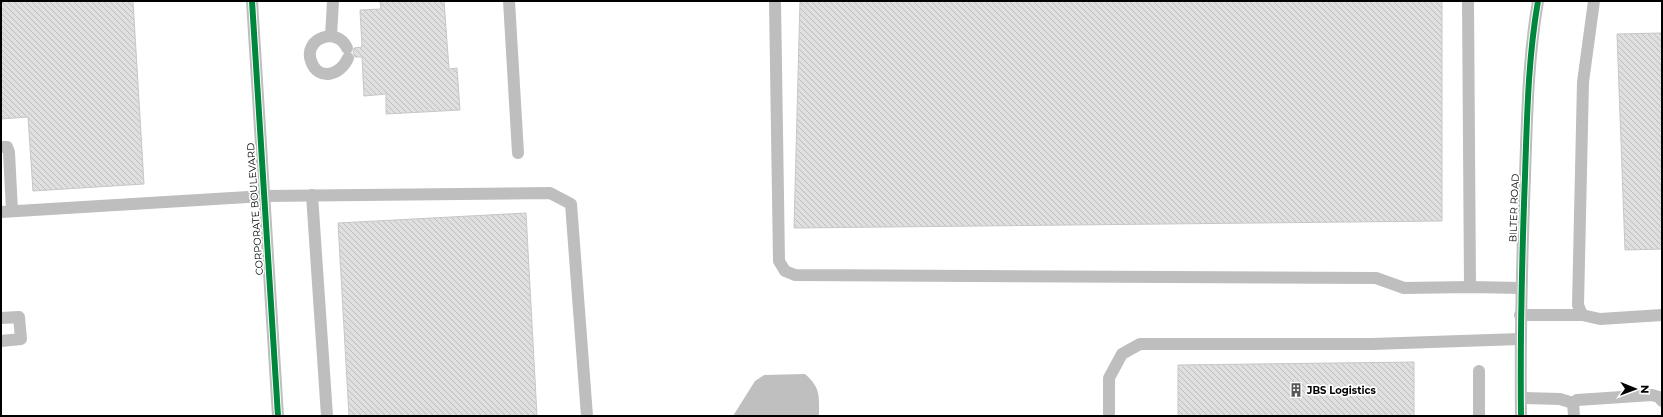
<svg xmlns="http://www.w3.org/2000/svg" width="1663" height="417" viewBox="0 0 1663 417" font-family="Montserrat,sans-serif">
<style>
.water{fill:#bfbfbf}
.building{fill:url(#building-back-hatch);stroke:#c7c7c7}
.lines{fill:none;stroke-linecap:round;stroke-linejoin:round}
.minor{stroke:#bebebe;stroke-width:12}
.cycleway-casing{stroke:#fff;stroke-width:8}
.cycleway{stroke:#00873e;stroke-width:6}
.labels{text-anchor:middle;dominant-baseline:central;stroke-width:3.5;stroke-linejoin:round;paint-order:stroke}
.street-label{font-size:10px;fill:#000;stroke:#fff}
.poi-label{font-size:10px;font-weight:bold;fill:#000;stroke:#fff;text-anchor:start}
</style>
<defs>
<pattern id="building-back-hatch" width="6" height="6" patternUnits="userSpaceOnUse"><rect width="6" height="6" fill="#dfdfdf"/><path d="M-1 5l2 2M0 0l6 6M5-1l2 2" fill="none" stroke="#bebebe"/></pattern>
</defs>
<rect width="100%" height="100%" fill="#fff"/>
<path class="water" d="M 805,374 C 821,388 819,396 819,416 L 733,416 L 755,381 L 764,375 Z"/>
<g class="building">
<polygon points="1,1 133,1 144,184 33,191 28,117 1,119"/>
<polygon points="380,1 444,1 449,69 457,68 460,110 386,114 386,94 364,96 362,57 355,57 353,52 354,48 362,47 360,10 381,9"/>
<polygon points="800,1 1442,1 1442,221 794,228"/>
<polygon points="1662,33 1662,249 1625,250 1617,34"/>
<polygon points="526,213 537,416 349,416 338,223"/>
<polygon points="1414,362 1414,416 1178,416 1178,365"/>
</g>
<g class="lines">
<g class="minor">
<polyline points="252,1 278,416"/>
<polyline points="509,1 518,153"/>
<polyline points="775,1 779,261 785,271 795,275 1376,278 1404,288 1470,287 1521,288"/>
<polyline points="1468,1 1470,287"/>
<polyline points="331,36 333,1"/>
<path d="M 347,48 C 338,26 303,38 311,61 C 318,82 341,75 348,58"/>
<polyline points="1,147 7,147 9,152 12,211"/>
<polyline points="312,195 327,416"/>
<polyline points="1,212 264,196 550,193 571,204 587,416"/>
<polyline points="1520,315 1582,315 1600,319 1662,315"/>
<polyline points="1582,315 1578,305 1583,82 1594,1"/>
<polyline points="1,318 19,317 21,339 1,341"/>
<polyline points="1479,371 1479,416"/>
<polyline points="1521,398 1560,399 1573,403"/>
<polyline points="1573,403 1577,400 1652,395 1659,397 1662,401"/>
<polyline points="1573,403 1574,416"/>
<polyline points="1109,416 1109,378 1122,354 1140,344 1372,344 1520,339"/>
<path d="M 1521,416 C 1520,336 1522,256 1525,176 C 1527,117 1528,59 1538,1"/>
</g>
<defs>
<g id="cycleway">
<polyline points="252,1 278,416"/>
<path d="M 1521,416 C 1520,336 1522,256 1525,176 C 1527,117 1528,59 1538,1"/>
</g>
</defs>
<use href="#cycleway" class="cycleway-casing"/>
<use href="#cycleway" class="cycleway"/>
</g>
<defs>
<symbol id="building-bare" viewBox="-9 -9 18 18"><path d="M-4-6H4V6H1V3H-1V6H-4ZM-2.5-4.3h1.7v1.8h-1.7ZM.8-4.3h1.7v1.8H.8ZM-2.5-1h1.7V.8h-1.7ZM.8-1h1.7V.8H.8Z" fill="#595959" stroke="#fff" stroke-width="2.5" paint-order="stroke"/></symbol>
</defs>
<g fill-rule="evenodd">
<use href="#building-bare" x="1286" y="380" width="20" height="20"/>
</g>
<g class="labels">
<g class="street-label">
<text transform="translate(1514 208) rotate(-88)">BILTER ROAD</text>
<text transform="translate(255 209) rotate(-94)">CORPORATE BOULEVARD</text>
</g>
<g class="poi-label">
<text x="1307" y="390">JBS Logistics</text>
</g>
</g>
<rect width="1663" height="417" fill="none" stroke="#000000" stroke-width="4"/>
<g transform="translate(1635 389) rotate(91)" stroke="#ffffff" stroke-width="3" paint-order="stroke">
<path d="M0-3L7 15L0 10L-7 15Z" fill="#000000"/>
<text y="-6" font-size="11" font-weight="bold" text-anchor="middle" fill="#000000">N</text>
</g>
</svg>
